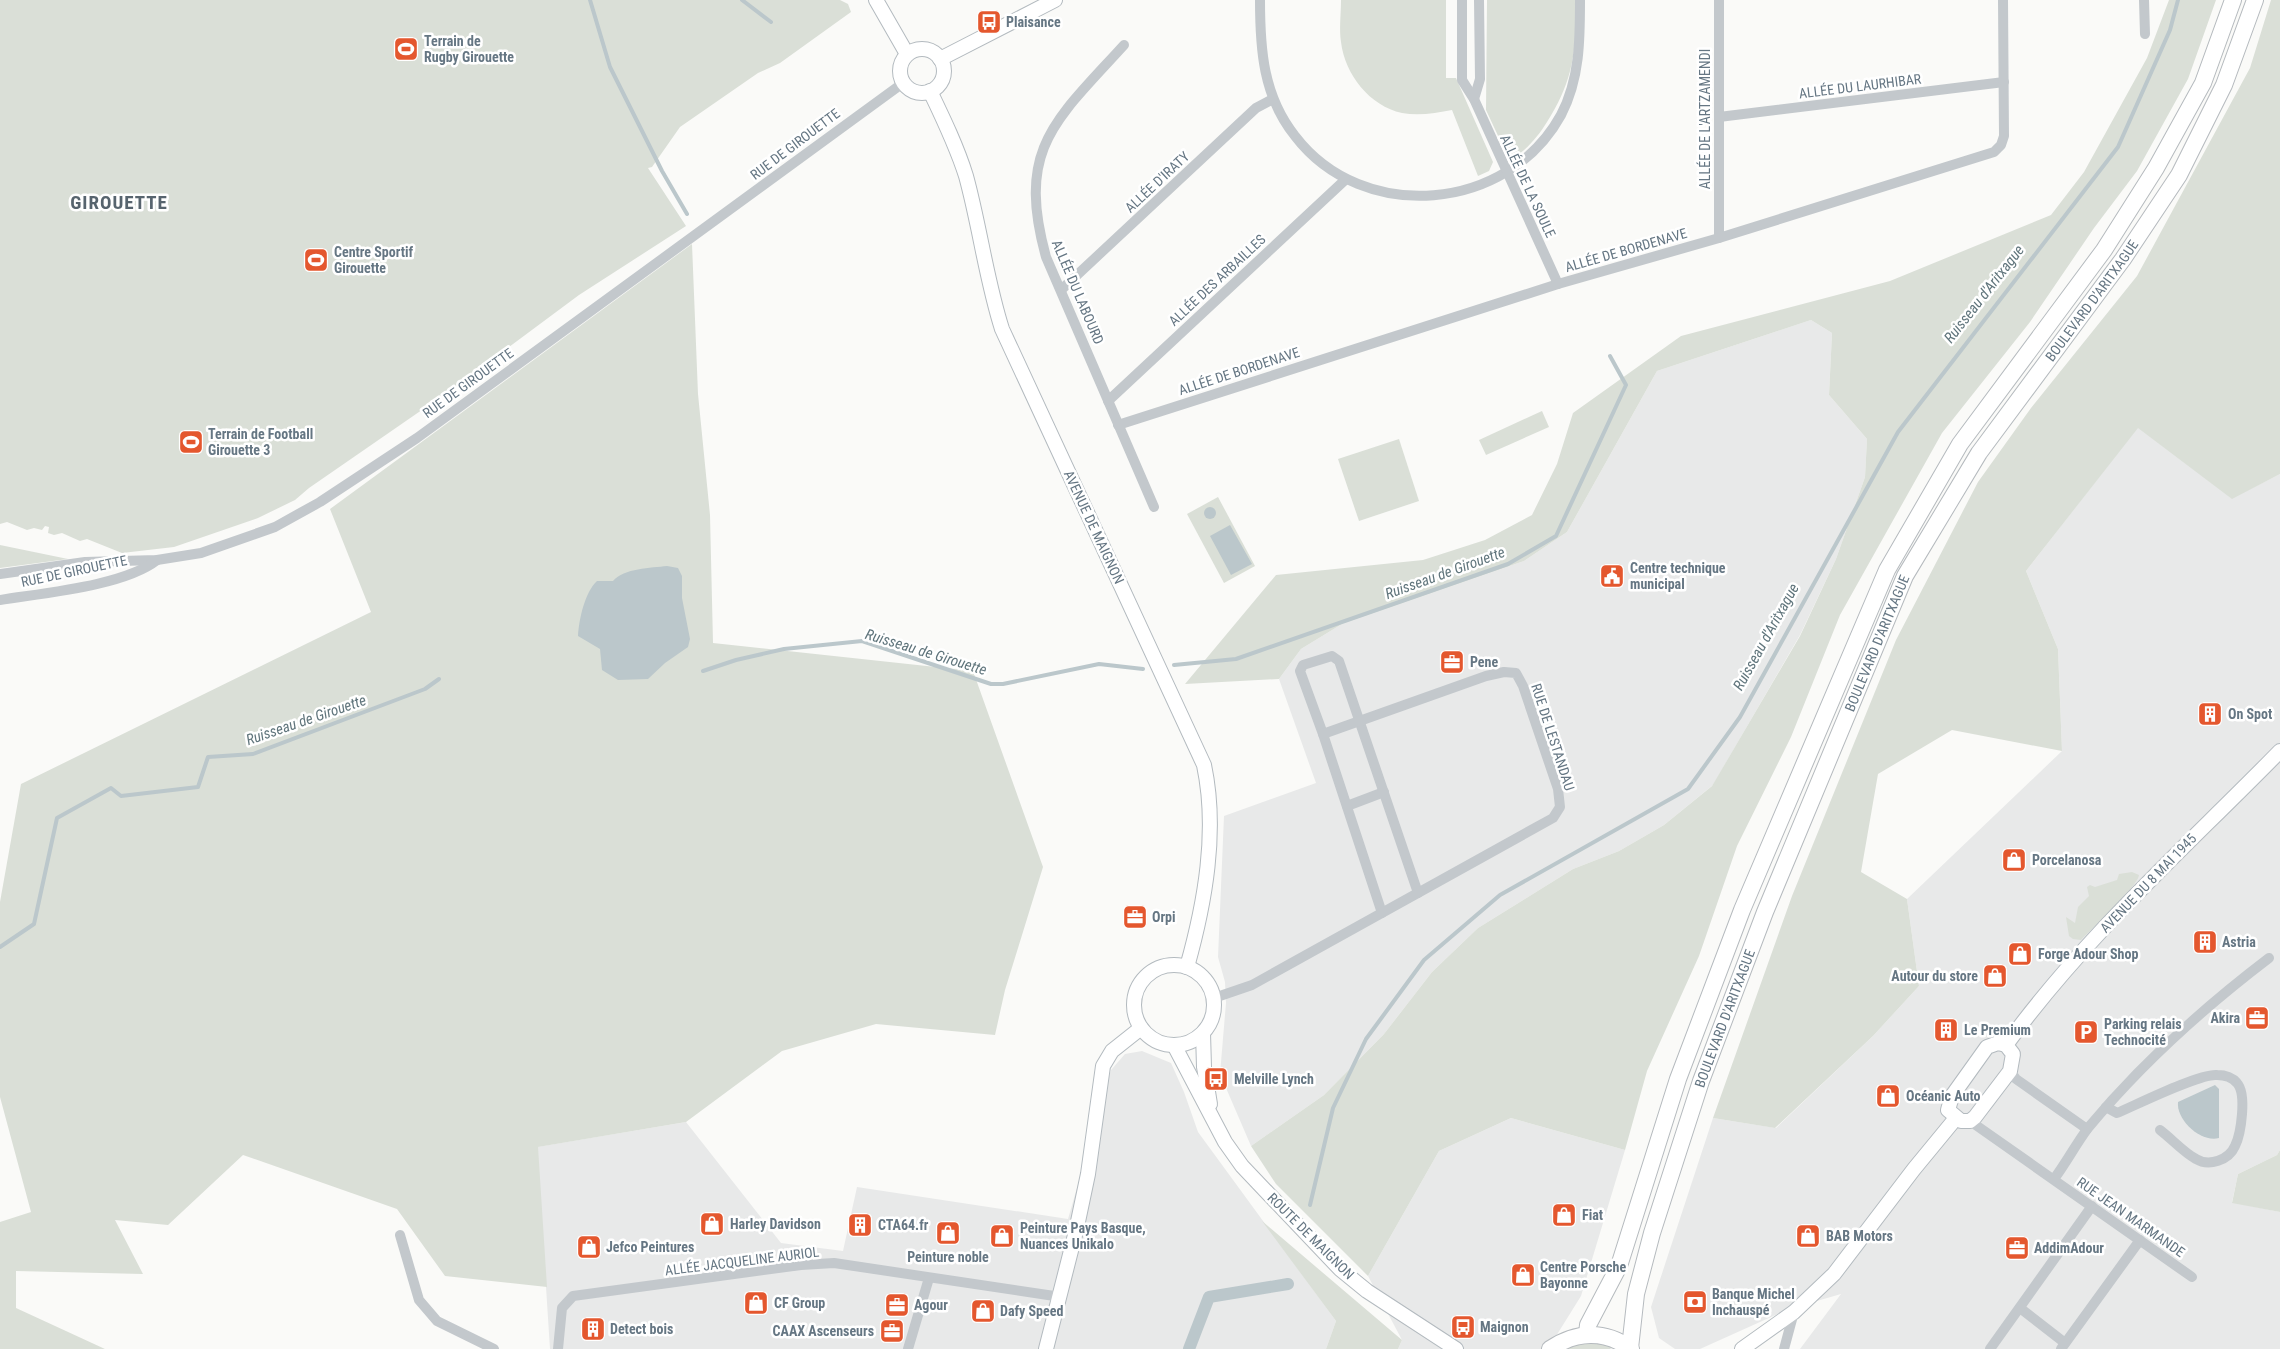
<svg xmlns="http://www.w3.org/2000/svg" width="2280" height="1349" viewBox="0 0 2280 1349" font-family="'Roboto Condensed',sans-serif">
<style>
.built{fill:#e8e9e9}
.green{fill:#dadfd7}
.water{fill:#bbc7cb}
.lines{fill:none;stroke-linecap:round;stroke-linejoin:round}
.stream{stroke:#bbc7cb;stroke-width:4}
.canal{stroke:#bbc7cb;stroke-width:12}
.secondary-casing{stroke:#b3babf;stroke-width:16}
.primary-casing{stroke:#b5babe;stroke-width:18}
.street{stroke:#c3c8cc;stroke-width:10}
.secondary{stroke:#fff;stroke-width:14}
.primary{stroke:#fff;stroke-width:16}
.labels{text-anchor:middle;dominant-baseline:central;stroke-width:5;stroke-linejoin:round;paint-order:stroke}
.poi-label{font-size:14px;font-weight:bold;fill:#657683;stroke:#fff;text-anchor:start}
.street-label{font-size:14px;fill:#657683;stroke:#fff}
.water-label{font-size:15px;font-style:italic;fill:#60757c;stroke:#fff}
.district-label{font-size:19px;font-weight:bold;letter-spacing:1px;fill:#57646e;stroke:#fff}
</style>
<rect width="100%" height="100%" fill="#fafaf8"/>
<g class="built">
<polygon points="1811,320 1832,333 1829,395 1867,439 1865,477 1836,559 1800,635 1713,785 1664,825 1619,851 1573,869 1478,928 1432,972 1384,1034 1324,1095 1251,1146 1220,1074 1226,1003 1225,982 1218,957 1224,816 1316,783 1279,679 1301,649 1342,624 1524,561 1567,532 1657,371"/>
<polygon points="2138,427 2232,498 2280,474 2280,1150 2277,1155 2238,1174 2232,1202 2280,1212 2280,1349 1800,1349 1841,1294 1789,1309 1700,1349 1675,1349 1659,1338 1651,1307 1713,1118 1776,1128 1873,1036 1919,986 1907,899 2062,751 2058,649 2026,571"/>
<polygon points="1142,1051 1171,1063 1184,1092 1198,1132 1336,1321 1326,1349 550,1349 537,1147 686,1122 781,1243 843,1251 857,1187 1068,1219 1111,1070 1125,1054"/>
<polygon points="1511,1118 1625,1150 1581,1296 1548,1349 1398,1349 1402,1340 1368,1276 1439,1151"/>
</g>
<g class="green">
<polygon points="0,0 840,0 848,4 851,12 780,63 758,73 680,127 652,167 648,168 686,226 579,295 458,385 309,488 295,500 258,518 174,547 122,553 87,539 80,541 62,533 54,535 48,533 49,527 45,526 42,530 34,528 27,530 7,522 0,524"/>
<path d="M 1341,0 L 1446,0 L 1446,78 L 1456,78 L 1493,162 L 1489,171 L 1478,176 L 1452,110 C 1436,113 1419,116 1402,113 C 1370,106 1345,75 1341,42 C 1339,29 1341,14 1341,0 Z"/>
<path d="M 1487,0 L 1575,0 C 1577,48 1574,80 1547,122 C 1539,135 1527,150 1513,158 L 1507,155 L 1486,110 Z"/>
<polygon points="2169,0 2216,0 2188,79 2137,171 2094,228 2030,322 1942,433 1840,615 1791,737 1737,846 1699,956 1647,1071 1625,1150 1511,1118 1439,1151 1368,1276 1276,1184 1251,1146 1324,1095 1384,1034 1432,972 1478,928 1573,869 1619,851 1664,825 1712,786 1800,636 1836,559 1865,477 1867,439 1829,395 1832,333 1811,320 1657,371 1567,532 1524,561 1342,624 1301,649 1279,679 1185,684 1276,575 1423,560 1485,540 1532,515 1557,464 1573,413 1681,336 1890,281 2051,215 2084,172 2147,58"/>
<polygon points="2271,0 2280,0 2280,474 2232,499 2138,428 2026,571 2058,649 2062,751 1952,730 1878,774 1861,872 1907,899 1919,986 1873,1036 1775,1128 1713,1118 1792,896 1896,640 1978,482 2031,408 2137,276 2250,68"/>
<polygon points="692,244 698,394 710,515 713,643 973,671 1043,867 1005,990 995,1035 876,1024 782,1051 686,1122 538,1147 547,1287 445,1276 397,1209 243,1155 168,1225 115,1220 143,1274 16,1271 16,1308 105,1349 0,1349 0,1222 31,1212 0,1097 0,902 21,784 371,612 330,509"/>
<polygon points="1542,411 1549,427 1486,455 1479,440"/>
<polygon points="1399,439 1419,501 1359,521 1338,459"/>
<polygon points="1218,497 1255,566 1224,583 1187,514"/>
<polygon points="0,545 68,559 0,568"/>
<path d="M 2132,872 L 2139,875 C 2138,886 2092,929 2081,940 L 2073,939 L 2069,936 L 2066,917 L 2075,923 L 2078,907 L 2089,896 L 2087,887 L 2090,885 L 2095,887 L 2117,880 L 2119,874 Z"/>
<polygon points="2280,1150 2280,1212 2232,1203 2238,1174 2277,1155"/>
<polygon points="1262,1221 1402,1340 1398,1349 1326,1349 1336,1321"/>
<polygon points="1591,1342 1608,1345 1611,1349 1563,1349 1575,1344"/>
</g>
<g class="water">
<circle cx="1210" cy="513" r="6"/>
<polygon points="1230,525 1252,564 1231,575 1210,536"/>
<path d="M 667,566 L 678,568 L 682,576 L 682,598 L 690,639 L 688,647 L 665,663 L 648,679 L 618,680 L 602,670 L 600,649 L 578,636 C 579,619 585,592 597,581 L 613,581 C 624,568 651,568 667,566 Z"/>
<path d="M 2215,1085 L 2219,1089 L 2219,1138 C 2201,1143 2176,1120 2178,1102 Z"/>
</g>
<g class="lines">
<g class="stream">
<polyline points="590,0 610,67 662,171 687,214"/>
<polyline points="742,0 771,22"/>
<polyline points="1174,665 1236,659 1508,564 1556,536 1626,385 1610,356"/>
<polyline points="703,671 736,660 784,649 862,641 991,684 1003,684 1099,664 1143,669"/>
<polyline points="0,947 34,924 57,818 111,788 121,796 198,787 208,757 253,754 425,689 439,679"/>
<polyline points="1310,1205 1333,1108 1366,1039 1424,960 1500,895 1688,789 1740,717 1898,432 2118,147 2170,30 2178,0"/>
</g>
<polyline class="canal" points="1189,1349 1209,1297 1288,1284"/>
<defs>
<g id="secondary">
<polyline points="876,0 907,54"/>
<circle cx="922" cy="71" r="22"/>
<polyline points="940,59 1055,0"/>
<path d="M 930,91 C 943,118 957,147 966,176 C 980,227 986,279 1002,329 L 1204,765 C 1218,831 1205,903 1187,967"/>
<circle cx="1174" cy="1005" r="40"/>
<polyline points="1203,1033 1204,1067 1210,1104"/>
<polygon points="1998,1043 2006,1045 2013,1054 2010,1071 1975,1117 1970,1121 1961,1121 1948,1110 1952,1096 1987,1047"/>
<polyline points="1174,1045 1225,1142 1242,1166 1340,1269 1367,1291 1456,1349"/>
<path d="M 2006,1045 C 2085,936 2186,847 2280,751"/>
<polyline points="1046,1349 1076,1231 1088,1174 1103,1066 1112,1051 1141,1028"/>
<polyline points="1742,1349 1794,1312 1834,1274 1914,1169 1956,1118"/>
</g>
<g id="primary">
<polyline points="1587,1334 1588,1325 1619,1266 1678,1079 1742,910 1887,570 1960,444 2104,250 2156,168 2203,83 2233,0"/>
<path id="s1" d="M 1630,1348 L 1636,1294 L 1652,1233 L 1701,1081 L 1765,912 L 1905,576 L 1979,453 L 2123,259 L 2179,175 L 2224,85 L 2255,0"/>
<path d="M 1550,1349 C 1576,1331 1605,1330 1631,1349"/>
</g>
</defs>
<use href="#secondary" class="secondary-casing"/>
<use href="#primary" class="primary-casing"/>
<g class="street">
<path d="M 1260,0 C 1260,49 1263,96 1295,136 C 1363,225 1508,212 1561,115 C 1580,79 1580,39 1580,0"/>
<polyline points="1462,0 1462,80 1474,99 1558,284"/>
<polyline points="1719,0 1719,238"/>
<polyline points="2144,0 2145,34"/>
<path d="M 1124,45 C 1055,121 1016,148 1046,257 L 1154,507"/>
<polyline points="1474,99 1480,79 1479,0"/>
<polyline points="1719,117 2004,82"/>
<polyline points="1062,289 1256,108 1273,99"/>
<polyline points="1108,401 1345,180"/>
<polyline points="1118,425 1558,284 1719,238 1994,152 2001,145 2004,136 2003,0"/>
<polyline points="0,574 85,562 157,560 201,553 275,527 320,502 417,438 903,83"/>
<path d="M 0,600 C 43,593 124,586 157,560"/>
<polyline points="1347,806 1384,792"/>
<polyline points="1382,913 1323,734 1300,671 1303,665 1332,656 1339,661 1418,893"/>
<polyline points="1214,998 1252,985 1553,818 1560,807 1558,789 1523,686 1516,673 1504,672 1486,676 1323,734"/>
<polyline points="2010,1071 2016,1079 2087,1129"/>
<path d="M 2106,1107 L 2117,1113 C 2136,1105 2200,1073 2217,1075 C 2224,1075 2232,1077 2237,1083 C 2247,1094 2241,1134 2235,1146 C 2229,1160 2209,1167 2196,1159 C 2183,1152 2172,1139 2160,1130"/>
<polyline points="1970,1121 2192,1277"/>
<path d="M 2054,1179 C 2066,1163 2076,1144 2088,1128 C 2142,1063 2202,1009 2269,958"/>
<polyline points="400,1235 419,1300 437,1321 494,1349"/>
<polyline points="2020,1308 2065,1343"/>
<polyline points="558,1349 562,1308 573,1296 801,1265 834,1263 1061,1297"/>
<polyline points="908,1349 929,1278"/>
<polyline points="1784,1349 1794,1312"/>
<polyline points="1990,1349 2092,1206"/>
<polyline points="2061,1349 2140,1240"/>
</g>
<use href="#secondary" class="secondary"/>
<use href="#primary" class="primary"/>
</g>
<defs>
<symbol id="bus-square" viewBox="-11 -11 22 22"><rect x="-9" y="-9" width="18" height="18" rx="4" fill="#e4572e" stroke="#fff"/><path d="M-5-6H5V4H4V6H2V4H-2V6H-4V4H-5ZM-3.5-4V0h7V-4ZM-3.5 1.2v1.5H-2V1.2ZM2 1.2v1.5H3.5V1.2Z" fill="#fff"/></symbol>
<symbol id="stadium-square" viewBox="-11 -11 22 22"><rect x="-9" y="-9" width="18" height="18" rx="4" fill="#e4572e" stroke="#fff"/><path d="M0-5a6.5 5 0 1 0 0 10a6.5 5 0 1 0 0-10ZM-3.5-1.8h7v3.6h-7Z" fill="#fff"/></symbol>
<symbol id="civic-square" viewBox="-11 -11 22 22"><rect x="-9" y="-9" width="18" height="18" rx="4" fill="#e4572e" stroke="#fff"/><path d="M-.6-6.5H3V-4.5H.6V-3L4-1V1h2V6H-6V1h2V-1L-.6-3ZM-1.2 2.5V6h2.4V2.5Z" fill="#fff"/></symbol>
<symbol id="office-square" viewBox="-11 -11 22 22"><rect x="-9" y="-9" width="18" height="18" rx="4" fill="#e4572e" stroke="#fff"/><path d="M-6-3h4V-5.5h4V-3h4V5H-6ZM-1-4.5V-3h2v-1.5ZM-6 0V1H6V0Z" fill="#fff"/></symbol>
<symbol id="building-square" viewBox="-11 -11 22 22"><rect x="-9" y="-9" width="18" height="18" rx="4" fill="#e4572e" stroke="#fff"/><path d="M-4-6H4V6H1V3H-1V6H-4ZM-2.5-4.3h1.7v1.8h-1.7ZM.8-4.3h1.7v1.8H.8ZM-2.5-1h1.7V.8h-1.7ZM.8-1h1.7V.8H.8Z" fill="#fff"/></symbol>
<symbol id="shop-square" viewBox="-11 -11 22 22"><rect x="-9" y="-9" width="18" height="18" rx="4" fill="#e4572e" stroke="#fff"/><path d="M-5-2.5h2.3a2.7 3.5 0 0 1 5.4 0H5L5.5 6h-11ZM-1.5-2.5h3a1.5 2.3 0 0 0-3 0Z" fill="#fff"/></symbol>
<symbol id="parking-square" viewBox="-11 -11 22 22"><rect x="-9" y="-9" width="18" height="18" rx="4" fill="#e4572e" stroke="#fff"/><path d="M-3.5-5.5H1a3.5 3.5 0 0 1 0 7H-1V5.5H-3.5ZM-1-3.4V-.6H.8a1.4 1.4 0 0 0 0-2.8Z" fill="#fff"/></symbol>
<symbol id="bank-square" viewBox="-11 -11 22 22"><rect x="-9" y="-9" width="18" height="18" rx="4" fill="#e4572e" stroke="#fff"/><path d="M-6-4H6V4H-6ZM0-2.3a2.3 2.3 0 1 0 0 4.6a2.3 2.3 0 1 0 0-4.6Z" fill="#fff"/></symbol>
</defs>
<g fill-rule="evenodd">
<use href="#bus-square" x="975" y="8" width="28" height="28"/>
<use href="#stadium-square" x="392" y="35" width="28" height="28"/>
<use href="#stadium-square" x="302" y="246" width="28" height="28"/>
<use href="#stadium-square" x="177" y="428" width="28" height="28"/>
<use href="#civic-square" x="1598" y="562" width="28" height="28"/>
<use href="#office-square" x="1438" y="648" width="28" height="28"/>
<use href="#building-square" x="2196" y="700" width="28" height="28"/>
<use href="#shop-square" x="2000" y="846" width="28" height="28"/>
<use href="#office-square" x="1121" y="903" width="28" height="28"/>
<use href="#building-square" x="2191" y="928" width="28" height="28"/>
<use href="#shop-square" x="2006" y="940" width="28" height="28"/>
<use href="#shop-square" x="1981" y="962" width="28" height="28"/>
<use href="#office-square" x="2243" y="1004" width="28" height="28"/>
<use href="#building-square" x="1932" y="1016" width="28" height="28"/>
<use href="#parking-square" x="2072" y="1018" width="28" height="28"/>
<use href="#bus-square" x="1202" y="1065" width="28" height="28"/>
<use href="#shop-square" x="1874" y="1082" width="28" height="28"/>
<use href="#shop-square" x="1550" y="1201" width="28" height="28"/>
<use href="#shop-square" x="698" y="1210" width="28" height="28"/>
<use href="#building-square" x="846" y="1211" width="28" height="28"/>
<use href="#shop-square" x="934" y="1219" width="28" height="28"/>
<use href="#shop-square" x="988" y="1222" width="28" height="28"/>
<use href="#shop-square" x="1794" y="1222" width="28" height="28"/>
<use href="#shop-square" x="575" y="1233" width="28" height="28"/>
<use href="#office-square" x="2003" y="1234" width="28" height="28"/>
<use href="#shop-square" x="1509" y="1261" width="28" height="28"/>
<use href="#bank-square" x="1681" y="1288" width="28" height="28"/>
<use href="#shop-square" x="742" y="1289" width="28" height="28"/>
<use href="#office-square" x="883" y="1291" width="28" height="28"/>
<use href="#shop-square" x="969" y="1297" width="28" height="28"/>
<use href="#bus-square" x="1449" y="1313" width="28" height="28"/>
<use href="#building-square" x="579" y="1315" width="28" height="28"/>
<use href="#office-square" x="878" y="1317" width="28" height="28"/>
</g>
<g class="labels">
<g class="poi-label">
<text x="1006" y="22">Plaisance</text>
<text x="424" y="41">Terrain de<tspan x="424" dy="16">Rugby Girouette</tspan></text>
<text x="334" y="252">Centre Sportif<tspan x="334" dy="16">Girouette</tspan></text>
<text x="208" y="434">Terrain de Football<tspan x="208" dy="16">Girouette 3</tspan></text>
<text x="1630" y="568">Centre technique<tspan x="1630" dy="16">municipal</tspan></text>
<text x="1470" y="662">Pene</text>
<text x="2228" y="714">On Spot</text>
<text x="2032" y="860">Porcelanosa</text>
<text x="1152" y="917">Orpi</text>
<text x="2222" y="942">Astria</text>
<text x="2038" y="954">Forge Adour Shop</text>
<text x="1978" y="976" text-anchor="end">Autour du store</text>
<text x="2240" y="1018" text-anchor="end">Akira</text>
<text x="2104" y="1024">Parking relais<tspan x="2104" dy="16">Technocité</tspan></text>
<text x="1964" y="1030">Le Premium</text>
<text x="1234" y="1079">Melville Lynch</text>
<text x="1906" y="1096">Océanic Auto</text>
<text x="1582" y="1215">Fiat</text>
<text x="730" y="1224">Harley Davidson</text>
<text x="878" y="1225">CTA64.fr</text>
<text x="1020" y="1228">Peinture Pays Basque,<tspan x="1020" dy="16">Nuances Unikalo</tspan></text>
<text x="1826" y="1236">BAB Motors</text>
<text x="606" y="1247">Jefco Peintures</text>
<text x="2034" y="1248">AddimAdour</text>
<text x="948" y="1257" text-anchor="middle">Peinture noble</text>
<text x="1540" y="1267">Centre Porsche<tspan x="1540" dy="16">Bayonne</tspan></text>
<text x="1712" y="1294">Banque Michel<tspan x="1712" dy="16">Inchauspé</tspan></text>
<text x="774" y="1303">CF Group</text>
<text x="914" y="1305">Agour</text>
<text x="1000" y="1311">Dafy Speed</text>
<text x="1480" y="1327">Maignon</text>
<text x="610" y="1329">Detect bois</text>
<text x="874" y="1331" text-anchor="end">CAAX Ascenseurs</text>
</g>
<g class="street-label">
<text transform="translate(1860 86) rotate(-7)">ALLÉE DU LAURHIBAR</text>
<text transform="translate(1705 119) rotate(-90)">ALLÉE DE L'ARTZAMENDI</text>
<text transform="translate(795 144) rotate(-37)">RUE DE GIROUETTE</text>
<text transform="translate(1157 182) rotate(-43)">ALLÉE D'IRATY</text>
<text transform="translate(1528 186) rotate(65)">ALLÉE DE LA SOULE</text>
<text transform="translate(1626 250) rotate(-16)">ALLÉE DE BORDENAVE</text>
<text transform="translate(1217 280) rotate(-43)">ALLÉE DES ARBAILLES</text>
<text transform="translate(1078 292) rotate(67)">ALLÉE DU LABOURD</text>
<text stroke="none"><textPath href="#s1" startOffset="1155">BOULEVARD D'ARITXAGUE</textPath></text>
<text transform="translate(1239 371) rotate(-18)">ALLÉE DE BORDENAVE</text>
<text transform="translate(468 383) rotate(-36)">RUE DE GIROUETTE</text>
<text transform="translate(1094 527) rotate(65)">AVENUE DE MAIGNON</text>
<text transform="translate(74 571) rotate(-12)">RUE DE GIROUETTE</text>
<text stroke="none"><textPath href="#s1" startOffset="749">BOULEVARD D'ARITXAGUE</textPath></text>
<text transform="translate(1553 737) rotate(72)">RUE DE LESTANDAU</text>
<text transform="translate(2148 883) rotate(-46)">AVENUE DU 8 MAI 1945</text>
<text stroke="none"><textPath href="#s1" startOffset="344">BOULEVARD D'ARITXAGUE</textPath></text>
<text transform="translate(2131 1217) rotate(35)">RUE JEAN MARMANDE</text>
<text transform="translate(1311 1236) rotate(45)">ROUTE DE MAIGNON</text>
<text transform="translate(742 1261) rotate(-7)">ALLÉE JACQUELINE AURIOL</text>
</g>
<g class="water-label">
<text transform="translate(1984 294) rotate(-52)">Ruisseau d'Aritxague</text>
<text transform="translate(1445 573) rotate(-20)">Ruisseau de Girouette</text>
<text transform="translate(1766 637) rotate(-61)">Ruisseau d'Aritxague</text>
<text transform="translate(926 652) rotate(17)">Ruisseau de Girouette</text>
<text transform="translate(306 720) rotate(-19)">Ruisseau de Girouette</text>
</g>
<g class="district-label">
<text x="119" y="202">GIROUETTE</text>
</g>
</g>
</svg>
